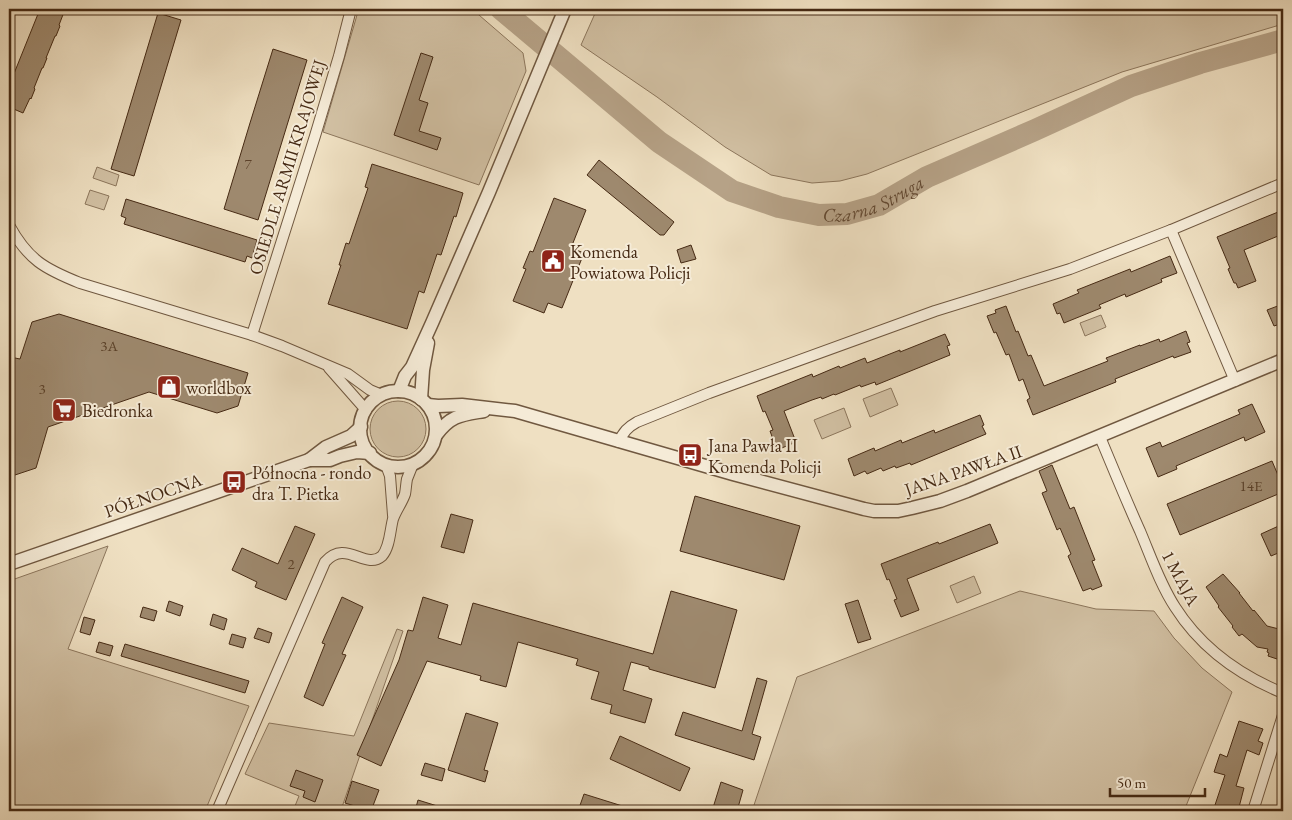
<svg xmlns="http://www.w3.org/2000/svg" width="1292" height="820" viewBox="0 0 1292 820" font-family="'EB Garamond',serif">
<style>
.green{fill:#d2c1a4;stroke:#8c765c}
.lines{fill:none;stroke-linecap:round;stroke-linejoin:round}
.river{stroke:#b6a287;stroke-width:22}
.building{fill:#9e896e;stroke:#462a14}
.minor-casing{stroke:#705840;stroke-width:12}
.tertiary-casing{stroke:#705840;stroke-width:15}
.minor{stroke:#f5ebd7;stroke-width:10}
.tertiary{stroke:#f5ebd7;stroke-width:12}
.labels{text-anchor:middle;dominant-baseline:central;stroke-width:4;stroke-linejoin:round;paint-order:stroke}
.number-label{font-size:15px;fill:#5c422a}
.street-label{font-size:18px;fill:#462a14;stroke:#f5ebd7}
.poi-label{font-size:18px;fill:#462a14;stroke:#f5ebd7;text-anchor:start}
.water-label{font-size:19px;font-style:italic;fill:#624831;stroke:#f5ebd7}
</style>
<rect width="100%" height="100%" fill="#efe0c2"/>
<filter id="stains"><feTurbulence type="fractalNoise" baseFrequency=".004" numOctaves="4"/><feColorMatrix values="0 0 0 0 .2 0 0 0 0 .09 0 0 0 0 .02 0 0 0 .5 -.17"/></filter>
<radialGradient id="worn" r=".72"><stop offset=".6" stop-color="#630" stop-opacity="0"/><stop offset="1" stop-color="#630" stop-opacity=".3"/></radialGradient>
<g class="green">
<polygon points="357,9 472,9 523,53 526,71 479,185 323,132 357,15"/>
<polygon points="597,9 1283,9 1283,24 1122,72 867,174 840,181 812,183 771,175 725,147 657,97 581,45"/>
<polygon points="97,167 119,175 116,186 93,178"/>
<polygon points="90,190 109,196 104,210 85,204"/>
<polygon points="1101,315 1106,327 1085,336 1080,323"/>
<polygon points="891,388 898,405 870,417 863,399"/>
<circle cx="398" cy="429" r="28"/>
<polygon points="844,408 851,427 822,439 814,420"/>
<polygon points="108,546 68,649 249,706 205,811 25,811 11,807 9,799 9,581"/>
<polygon points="974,576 981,593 957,603 950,586"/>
<polygon points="1020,591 1096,609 1154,611 1174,638 1202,668 1232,692 1184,811 752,811 797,677"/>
<polygon points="397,629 403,631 341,810 343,811 293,811 299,796 245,774 269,723 354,736"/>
</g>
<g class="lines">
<path class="river" id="s1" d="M 501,9 L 659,142 L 732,191 L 779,207 L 819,215 L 847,214 L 879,205 L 927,177 L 1035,130 L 1131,86 L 1200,63 L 1283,40"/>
</g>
<g class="building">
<polygon points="40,9 57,9 64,12 59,25 60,26 56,36 55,36 46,58 47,58 43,68 42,68 34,88 35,89 31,99 30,98 23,113 9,107 9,86"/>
<polygon points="158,13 181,20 134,176 111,169"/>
<polygon points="273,49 307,60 258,220 224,209 250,123"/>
<polygon points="421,53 433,57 419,100 428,103 419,131 441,138 437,150 394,135"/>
<polygon points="599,160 674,222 664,235 660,235 587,175"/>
<polygon points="372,164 463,193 456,217 454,216 441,255 437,254 424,293 419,291 407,329 328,304 341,265 339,265 346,243 349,244 368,188 365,187"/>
<polygon points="554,198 586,210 571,248 584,253 562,308 548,303 544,313 513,301 526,269 523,268 530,251 533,252"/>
<polygon points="126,199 257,240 252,258 247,256 245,262 124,224 126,218 121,216"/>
<polygon points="1283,210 1283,234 1244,250 1256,281 1238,288 1236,283 1234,283 1228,269 1230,268 1217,237"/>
<polygon points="691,245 696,259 681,263 677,250"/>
<polygon points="1170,256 1177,273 1161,279 1162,282 1126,297 1125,294 1099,305 1101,308 1064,323 1060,313 1057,314 1053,304 1079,293 1077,290 1130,269 1131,272"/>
<polygon points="1283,304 1283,323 1274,326 1267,310"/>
<polygon points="1006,306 1016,332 1018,331 1028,356 1031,355 1044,386 1108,361 1106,358 1140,345 1140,346 1159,339 1160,342 1186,331 1190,342 1187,343 1191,352 1174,358 1173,356 1115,379 1116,382 1033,415 1027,400 1030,398 1023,379 1019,381 1009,354 1006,355 996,332 994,333 987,316 996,313 995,310"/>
<polygon points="59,314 248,373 238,406 217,413 149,392 48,427 36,468 9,477 9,362 10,357 20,359 32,322"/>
<polygon points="945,334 950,345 947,346 950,355 876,385 875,382 861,387 860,385 835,395 834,394 822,399 821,397 812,400 784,411 796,442 777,450 770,431 773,430 765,411 763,412 757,396 812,374 813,377 839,366 840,368 865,358 867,363 900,350 900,352"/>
<polygon points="1252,404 1265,432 1245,441 1244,437 1176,466 1177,469 1158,477 1146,448 1160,442 1162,447 1240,414 1238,410"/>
<polygon points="980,415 984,425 982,426 986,434 911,465 910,463 896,468 895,466 883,471 881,468 867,474 865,471 854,476 848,459 874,448 875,451 901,440 902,443 934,430 935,433"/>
<polygon points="1272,461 1283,487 1283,492 1180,535 1167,504"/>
<polygon points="1052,465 1070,509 1074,507 1095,560 1092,561 1102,586 1092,590 1091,588 1083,591 1068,556 1071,554 1060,528 1057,530 1042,493 1047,491 1039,471"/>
<polygon points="695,496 800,526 784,580 680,551"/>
<polygon points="451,514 473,520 464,553 441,547"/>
<polygon points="990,524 998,543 907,579 919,610 901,617 894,600 897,599 889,579 887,580 881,564 938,542 939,544"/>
<polygon points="1283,524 1283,551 1271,556 1261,534"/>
<polygon points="295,526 315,534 286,600 255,587 257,582 232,570 242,548 278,564"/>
<polygon points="1223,574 1240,593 1239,593 1253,611 1254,610 1267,626 1283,630 1283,657 1281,657 1280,660 1268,656 1269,653 1267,652 1268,649 1257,647 1242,634 1239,636 1232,627 1233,626 1218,607 1219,606 1206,587"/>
<polygon points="671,591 737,610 715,688 649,669 649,667 631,662 623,690 652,699 645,723 610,713 612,705 591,699 599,672 576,665 578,659 518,642 506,687 480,680 481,676 427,661 381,766 357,755 399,660 408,630 413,631 423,597 448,605 438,638 461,645 473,603 653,654"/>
<polygon points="342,597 363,607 342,654 346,655 323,706 304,697 325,644 322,643"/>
<polygon points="858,600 871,639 858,643 845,604"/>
<polygon points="169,601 183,606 180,616 166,611"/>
<polygon points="143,607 157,611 154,621 140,617"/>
<polygon points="213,614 227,619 224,630 210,625"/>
<polygon points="84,617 95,620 90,635 80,632"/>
<polygon points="258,628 272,633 269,643 254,638"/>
<polygon points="232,634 246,638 243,648 229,644"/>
<polygon points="99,642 113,646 110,656 96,652"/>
<polygon points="125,644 249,681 245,693 121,656"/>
<polygon points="757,678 767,681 752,734 761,737 754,760 675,735 683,712 742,731"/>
<polygon points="466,713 498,723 484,770 488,771 485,782 448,770"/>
<polygon points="1239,721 1263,729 1258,741 1263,743 1259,755 1247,750 1236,786 1244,788 1238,811 1213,811 1225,775 1214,772 1220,754 1227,757"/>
<polygon points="620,736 690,768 680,791 610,759"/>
<polygon points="425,763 445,769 442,781 421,775"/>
<polygon points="296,770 323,780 315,802 303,797 305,791 290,786"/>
<polygon points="352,781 379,790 371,811 345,803"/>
<polygon points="721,782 743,790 737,811 712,811"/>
<polygon points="584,794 632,809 631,811 578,811"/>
<polygon points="418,800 447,809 447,811 415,811"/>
</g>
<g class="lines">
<defs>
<g id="minor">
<path d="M 9,225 C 28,260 45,269 80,283 L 252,335 L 282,346 L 348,374 L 370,390 L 382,395"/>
<polyline points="1171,230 1235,381"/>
<polyline points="252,335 315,136 339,56 351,9"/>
<polyline points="329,368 366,410"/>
<path d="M 1100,437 C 1113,468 1126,500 1140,531 C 1151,557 1160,584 1175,607 C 1201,648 1239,675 1283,693"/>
<path d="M 619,442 C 623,432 628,427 637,422 L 709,393 L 935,311 L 1070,269 L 1171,230 L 1283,183"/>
<polyline points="386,465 390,476 393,515"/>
<path d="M 217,811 L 325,562 C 346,538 365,571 382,556 C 390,547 390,530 393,519 C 396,510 402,503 405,494 C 406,489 406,484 407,479 C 409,474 411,469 413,464"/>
<polyline points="1253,811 1283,715"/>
</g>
<g id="tertiary">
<polyline points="399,391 405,376 412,367 432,323 489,192 565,9"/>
<circle cx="398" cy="429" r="38"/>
<polyline points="421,399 423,370 428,343"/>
<polyline points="428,405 438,406 462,405 515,411 733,474 864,509 874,511 898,511 912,508 940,501 967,491 1283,360"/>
<path d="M 436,435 C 451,415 461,415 484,411"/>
<polyline points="309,460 326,447 351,436 361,427"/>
<polyline points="9,564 309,460 330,460 340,456 357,452 370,453"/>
</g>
</defs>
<use href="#minor" class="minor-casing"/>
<use href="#tertiary" class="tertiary-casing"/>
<use href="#minor" class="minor"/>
<use href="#tertiary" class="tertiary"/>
</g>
<defs>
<symbol id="civic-square" viewBox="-11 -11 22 22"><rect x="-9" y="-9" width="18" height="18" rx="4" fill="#8f2418" stroke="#f5ebd7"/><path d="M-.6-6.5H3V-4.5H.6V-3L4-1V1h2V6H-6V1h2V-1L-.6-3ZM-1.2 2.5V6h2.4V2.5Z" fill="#fff"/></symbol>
<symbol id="shop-square" viewBox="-11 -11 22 22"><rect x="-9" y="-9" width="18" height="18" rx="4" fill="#8f2418" stroke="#f5ebd7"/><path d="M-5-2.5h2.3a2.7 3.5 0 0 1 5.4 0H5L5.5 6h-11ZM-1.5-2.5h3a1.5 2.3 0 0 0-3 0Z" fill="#fff"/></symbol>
<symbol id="supermarket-square" viewBox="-11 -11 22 22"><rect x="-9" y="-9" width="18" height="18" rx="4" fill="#8f2418" stroke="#f5ebd7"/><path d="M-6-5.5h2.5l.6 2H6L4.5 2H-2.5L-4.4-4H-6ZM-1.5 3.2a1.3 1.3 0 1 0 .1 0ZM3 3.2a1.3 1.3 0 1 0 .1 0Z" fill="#fff"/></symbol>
<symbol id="bus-square" viewBox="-11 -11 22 22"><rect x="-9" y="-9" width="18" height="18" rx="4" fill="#8f2418" stroke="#f5ebd7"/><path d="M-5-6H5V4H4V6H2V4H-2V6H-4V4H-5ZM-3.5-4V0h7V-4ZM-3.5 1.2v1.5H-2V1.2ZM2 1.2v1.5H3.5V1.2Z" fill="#fff"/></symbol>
</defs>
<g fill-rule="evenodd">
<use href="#civic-square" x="539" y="247" width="28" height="28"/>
<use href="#shop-square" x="155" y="373" width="28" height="28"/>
<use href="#supermarket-square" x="50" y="396" width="28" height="28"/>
<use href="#bus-square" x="676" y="441" width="28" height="28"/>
<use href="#bus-square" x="220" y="468" width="28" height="28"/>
</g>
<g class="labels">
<g class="number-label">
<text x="248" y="163">7</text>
<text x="109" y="345">3A</text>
<text x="42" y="388">3</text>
<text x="1251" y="485">14E</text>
<text x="291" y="563">2</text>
</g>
<g class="street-label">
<text transform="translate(287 167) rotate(-73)">OSIEDLE ARMII KRAJOWEJ</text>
<text transform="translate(963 470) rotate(-19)">JANA PAWŁA II</text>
<text transform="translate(153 495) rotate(-19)">PÓŁNOCNA</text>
<text transform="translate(1181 578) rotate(62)">1 MAJA</text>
</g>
<g class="poi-label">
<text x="570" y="251">Komenda<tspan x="570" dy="21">Powiatowa Policji</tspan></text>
<text x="186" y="387">worldbox</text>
<text x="82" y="410">Biedronka</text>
<text x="708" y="445">Jana Pawła II<tspan x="708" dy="21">Komenda Policji</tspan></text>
<text x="252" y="472">Północna - rondo<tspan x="252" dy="21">dra T. Pietka</tspan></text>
</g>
<g class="water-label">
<text stroke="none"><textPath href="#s1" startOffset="442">Czarna Struga</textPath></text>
</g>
</g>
<rect width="1292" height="820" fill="none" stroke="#efe0c2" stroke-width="30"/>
<rect x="10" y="10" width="1272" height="800" fill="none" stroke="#462a14" stroke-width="2.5"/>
<rect x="15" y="15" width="1262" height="790" fill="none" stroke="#462a14"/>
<path d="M1110 788v8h95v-8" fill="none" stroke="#462a14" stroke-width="2.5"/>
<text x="1117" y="788" font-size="15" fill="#462a14" stroke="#f5ebd7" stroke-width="4" paint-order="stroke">50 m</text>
<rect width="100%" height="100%" filter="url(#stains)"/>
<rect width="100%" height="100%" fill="url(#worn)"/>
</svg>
